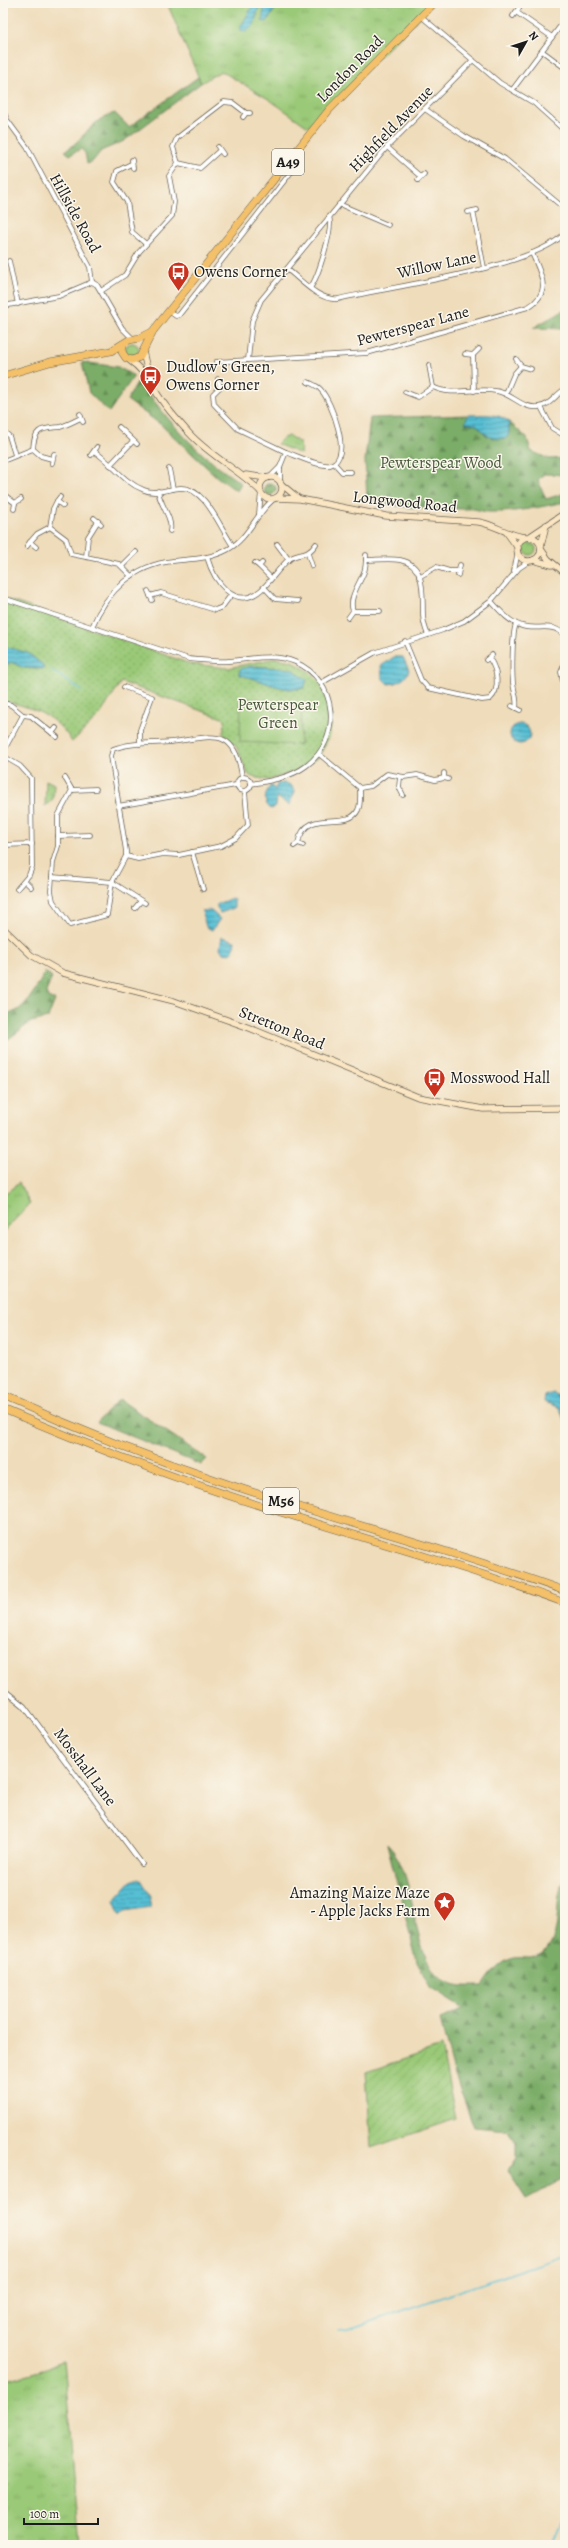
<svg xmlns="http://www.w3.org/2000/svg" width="568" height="2548" viewBox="0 0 568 2548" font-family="Alegreya,serif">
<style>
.grass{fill:url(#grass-tufts);stroke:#5b724a}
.forest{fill:url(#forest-firs);stroke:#4c6442}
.park{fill:url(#park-dots);stroke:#5b724a}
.garden{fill:url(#garden-furrows);stroke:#5b724a}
.pitch{fill:#9ac977;stroke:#5b724a}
.water{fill:url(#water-rules);stroke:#3a6e78}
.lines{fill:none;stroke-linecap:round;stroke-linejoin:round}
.stream{stroke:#57bfd4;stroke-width:1.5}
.street-casing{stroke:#665f53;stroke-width:5.5}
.secondary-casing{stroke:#665f53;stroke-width:7}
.highway-casing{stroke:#665f53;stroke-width:8}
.street{stroke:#fff;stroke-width:4}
.secondary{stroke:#fbe6c3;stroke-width:5.5}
.highway{stroke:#f4c16a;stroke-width:7}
.labels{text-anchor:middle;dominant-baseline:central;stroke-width:3;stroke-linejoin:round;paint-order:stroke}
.shield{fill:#fbf7ec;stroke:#5f5e5a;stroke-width:1}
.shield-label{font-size:15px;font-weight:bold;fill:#1c1c1c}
.street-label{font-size:16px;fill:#1c1c1c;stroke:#fbf7ec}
.poi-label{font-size:16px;fill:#1c1c1c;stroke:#fbf7ec;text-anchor:start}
.park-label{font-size:16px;fill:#48593c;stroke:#fbf7ec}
</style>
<defs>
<pattern id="grass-tufts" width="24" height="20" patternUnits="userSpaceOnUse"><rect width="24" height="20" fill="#9ac977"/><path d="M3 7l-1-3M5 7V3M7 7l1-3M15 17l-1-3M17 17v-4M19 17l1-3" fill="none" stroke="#84ac66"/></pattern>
<pattern id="forest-firs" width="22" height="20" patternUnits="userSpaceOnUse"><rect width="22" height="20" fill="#7bad68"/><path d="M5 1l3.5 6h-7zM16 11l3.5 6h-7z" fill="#648c55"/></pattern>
<pattern id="park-dots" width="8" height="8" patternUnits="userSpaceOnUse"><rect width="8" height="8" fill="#9ac977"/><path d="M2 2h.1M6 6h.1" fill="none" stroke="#84ac66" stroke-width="1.8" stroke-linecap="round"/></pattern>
<pattern id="garden-furrows" width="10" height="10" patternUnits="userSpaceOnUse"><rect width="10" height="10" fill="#9ac977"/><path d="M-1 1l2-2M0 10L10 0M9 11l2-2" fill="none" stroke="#84ac66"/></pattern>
<pattern id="water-rules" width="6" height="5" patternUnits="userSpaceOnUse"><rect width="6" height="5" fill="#57bfd4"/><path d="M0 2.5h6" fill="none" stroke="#479aab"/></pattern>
</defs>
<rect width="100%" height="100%" fill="#fbf7ec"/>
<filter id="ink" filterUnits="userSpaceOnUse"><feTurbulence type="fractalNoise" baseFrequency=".025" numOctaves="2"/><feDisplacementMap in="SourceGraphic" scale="8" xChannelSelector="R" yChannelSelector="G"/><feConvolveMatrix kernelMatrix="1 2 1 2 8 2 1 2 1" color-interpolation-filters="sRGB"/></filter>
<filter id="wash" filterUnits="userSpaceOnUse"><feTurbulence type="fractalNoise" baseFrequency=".012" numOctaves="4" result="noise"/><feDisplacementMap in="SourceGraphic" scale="16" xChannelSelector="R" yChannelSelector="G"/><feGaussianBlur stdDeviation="0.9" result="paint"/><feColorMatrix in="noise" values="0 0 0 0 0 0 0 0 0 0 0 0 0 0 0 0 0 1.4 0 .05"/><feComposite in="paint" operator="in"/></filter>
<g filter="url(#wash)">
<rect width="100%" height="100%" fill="#efdcba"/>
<g class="grass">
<polygon points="167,3 434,3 308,127 270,100 221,71 201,83"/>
<circle cx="132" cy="350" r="7"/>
<polygon points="289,436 300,443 301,454 277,444 283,438"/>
<circle cx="530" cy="549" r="6"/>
<polygon points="19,1183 30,1204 3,1232 3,1195"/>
<polygon points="64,2360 80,2545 3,2545 3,2381 40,2371"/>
</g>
<g class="forest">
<path d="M 198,77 L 201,83 L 124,141 L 101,151 L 93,161 L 87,164 L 85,153 L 81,149 L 70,155 L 65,151 C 85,139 92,118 115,113 L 129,127 Z"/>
<polygon points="565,309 565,329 533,328"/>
<polygon points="82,362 118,367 134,376 109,412 89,393"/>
<path d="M 139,380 C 168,422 198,455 241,483 L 237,491 L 217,477 L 160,424 L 127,400 Z"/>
<path d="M 468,415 L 466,423 L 477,425 L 487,436 L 509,434 L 509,422 L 527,438 L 531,451 L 549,459 L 565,458 L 565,475 L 544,474 L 538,480 L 546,499 L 565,493 L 565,502 C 540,507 514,513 489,512 C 482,512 475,508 468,509 C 433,509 401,509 367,500 L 365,460 L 370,418 Z"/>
<circle cx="270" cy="489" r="6"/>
<path d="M 45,972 L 52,978 L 46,992 L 48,997 L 55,1000 L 48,1018 L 31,1022 L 3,1043 L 3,1012 C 21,1020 38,985 45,972 Z"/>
<polygon points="119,1399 207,1459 201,1465 97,1422"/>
<path d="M 387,1844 C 424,1879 404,1968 453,1984 C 461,1987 474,1986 483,1986 C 490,1975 500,1961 514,1958 C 524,1956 538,1962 546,1951 C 565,1928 551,1902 565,1879 L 565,2182 L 562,2180 L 526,2199 L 508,2171 L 517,2158 L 517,2143 L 507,2130 L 474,2127 L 454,2073 L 440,2020 L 463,2008 L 430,1987 L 417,1962 Z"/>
</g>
<g class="park">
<path d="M 3,598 L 191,664 L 228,668 L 276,658 L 292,661 L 310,672 L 321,683 L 332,718 L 330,735 L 319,757 L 297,771 L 269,780 L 252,777 L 248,774 L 236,746 L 223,733 L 225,719 L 121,682 L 100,715 L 72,742 C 56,715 32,707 3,701 Z"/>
<polygon points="46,780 54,784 53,799 45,806"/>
</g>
<polygon class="garden" points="441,2047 456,2119 371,2148 366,2072"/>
<polygon class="pitch" points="241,698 302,704 300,745 240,742"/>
<g class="water">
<polygon points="275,3 276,7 267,22 262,21 264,9 259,7 254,25 246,32 239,29 254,4"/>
<path d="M 468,415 C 482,415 498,412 509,422 L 509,434 L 506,438 C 491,441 486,435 477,425 L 465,423 Z"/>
<polygon points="3,646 28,653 44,666 43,669 24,668 11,662 3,667"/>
<path d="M 394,657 L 403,657 L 409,670 C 405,681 398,683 388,684 L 382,678 L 381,666 Z"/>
<path d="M 253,666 L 292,669 L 307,680 L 304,688 C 281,693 262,679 240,675 L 240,669 Z"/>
<circle cx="520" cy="734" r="10"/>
<path d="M 285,783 L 291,785 L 295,792 L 289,805 L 277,797 L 276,807 L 271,809 C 262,802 265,793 271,785 L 275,790 L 277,784 Z"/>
<polygon points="232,898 234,900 234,908 220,913 217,908 217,904"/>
<polygon points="210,910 220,919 212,930 206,927 202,911"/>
<polygon points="222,937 235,941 233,951 230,954 223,953 220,948"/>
<polygon points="553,1393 565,1400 565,1423 560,1408 544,1402 545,1396"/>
<polygon points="140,1878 151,1896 150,1907 125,1911 120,1916 114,1900 131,1881"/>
</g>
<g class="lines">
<g class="stream">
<polyline points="51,670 82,691"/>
<polyline points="339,2329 355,2327 565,2255"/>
<polyline points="552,2545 565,2515"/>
</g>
</g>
</g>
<g filter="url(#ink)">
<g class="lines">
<defs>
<g id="street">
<polyline points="516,12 552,37"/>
<polyline points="513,16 519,8"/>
<polyline points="422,17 500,83 534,103 565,131"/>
<polyline points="542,51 565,68"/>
<polyline points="513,89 565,20"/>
<polyline points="425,109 464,136 505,159 565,209"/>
<polyline points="3,110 7,120 27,147 90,267 92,282"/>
<polyline points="243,117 246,113 250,113"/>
<polyline points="218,147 223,154"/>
<polyline points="387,147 421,177"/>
<polyline points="132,160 133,168"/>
<polyline points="178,163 200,168 219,151"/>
<polyline points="131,164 117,171 114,182 127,202 132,232 146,244"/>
<polyline points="418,180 424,174"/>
<polyline points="339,204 388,225"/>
<polyline points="473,211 484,268"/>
<polyline points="468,212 477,210"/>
<polyline points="9,261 18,304"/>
<path d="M 287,269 C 301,280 319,301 338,299 C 388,287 534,268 565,233"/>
<polyline points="92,282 97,285 122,328 133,339"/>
<path d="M 310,288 C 318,278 334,227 329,217"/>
<polyline points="101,291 125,275 139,252 172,216 174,202 169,176 178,163 173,147 177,138 224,102 233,103 246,113"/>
<polyline points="3,306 59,296 92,282"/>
<polyline points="170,312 176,316 179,315 295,167 290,158"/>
<polyline points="465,354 473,355 479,349"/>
<polyline points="473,355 474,391"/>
<polyline points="516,359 521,366 531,369"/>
<polyline points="248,360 252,321 261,300 387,147 473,60"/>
<path d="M 216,362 L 367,353 L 528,307 C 553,292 541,275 532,253"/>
<polyline points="429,365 433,387"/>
<polyline points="218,379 220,387"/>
<polyline points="228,384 220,387 213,394 214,404 238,429 286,452"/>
<path d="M 405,392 L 418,397 L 433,387 C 453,397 475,387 496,391 C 511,393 522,409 538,407 C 550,406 555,395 565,389"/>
<polyline points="506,393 514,374 521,366"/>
<polyline points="541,407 552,428 565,436"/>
<polyline points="80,414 83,422"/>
<polyline points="119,427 137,444"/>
<polyline points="3,431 9,436 15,455"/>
<polyline points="33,449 41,456 52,459"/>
<path d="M 94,451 C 112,463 123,482 144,490 C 155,495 169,489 180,488 C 205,486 220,528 233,546"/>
<polyline points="91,455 97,447"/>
<path d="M 3,461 L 33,449 C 34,427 43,429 60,427 C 67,425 74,421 81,418"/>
<polyline points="52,463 54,454"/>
<polyline points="334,463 342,472 351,472"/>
<polyline points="110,465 133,441"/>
<polyline points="169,469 173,489"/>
<polyline points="269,478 280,467"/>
<path d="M 280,483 L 280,467 L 286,452 C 297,456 320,467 330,465 C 354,458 331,401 321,390 C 318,386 312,384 308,382"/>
<path d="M 158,491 C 160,505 173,518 170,531"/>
<polyline points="3,494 15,503"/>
<polyline points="60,497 57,501 63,506"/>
<polyline points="14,509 15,503 21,499"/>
<polyline points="259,514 261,492"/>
<polyline points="94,518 101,524"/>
<polyline points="98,521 88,537 86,557 119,564 131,576"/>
<polyline points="50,527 66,539 71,554 86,557"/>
<polyline points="30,542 37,534 50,527 53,509 57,501"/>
<polyline points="277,544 289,560"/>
<polyline points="27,546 30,542 36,547"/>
<polyline points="308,554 312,566"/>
<path d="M 366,555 C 366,560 366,567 364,572 C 360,583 348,598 353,611 L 380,611"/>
<path d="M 207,557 C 214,581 235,612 261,590 C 271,581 278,569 288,560 C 299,551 306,559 316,544"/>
<path d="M 366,560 C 377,560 389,558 400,560 C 427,565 422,595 423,614 C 423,622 425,628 428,635"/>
<polyline points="255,563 259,566 262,563"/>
<polyline points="122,566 136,552"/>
<polyline points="259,566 271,578"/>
<polyline points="514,571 518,551"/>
<polyline points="458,575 460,565"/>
<polyline points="419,577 436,567 449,571 457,571"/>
<polyline points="264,587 275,599 298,601"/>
<polyline points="148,591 152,600"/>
<polyline points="150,596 161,593 215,610 222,607 231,595"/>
<path d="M 3,598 L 189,659 C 203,660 216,662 229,661 C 251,659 274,653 295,662 C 338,680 343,739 306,766 C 290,778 269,781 251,784"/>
<path d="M 491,601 C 500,611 509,622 522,626 C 538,631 553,621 565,636"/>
<polyline points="348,618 353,611"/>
<path d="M 92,627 C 107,591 134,565 173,561 C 192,559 210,559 227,550 C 249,538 255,514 274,499"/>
<path d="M 405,641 L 421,680 L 428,688 L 482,700 L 490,699 C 501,689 497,669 489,658"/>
<polyline points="486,660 492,655"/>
<polyline points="565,663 561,672 565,693"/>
<polyline points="321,683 374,653 443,630 464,621 491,601 519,568 531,560"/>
<polyline points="124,687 152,697 140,730 140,744"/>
<polyline points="3,703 11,705 23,715"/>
<polyline points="512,706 520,710"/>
<path d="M 516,708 C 518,700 514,692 513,683 C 512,672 512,633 516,624"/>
<polyline points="23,715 31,716 57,737"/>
<polyline points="52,733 56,728"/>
<polyline points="3,752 23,715"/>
<polyline points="3,756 20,766 31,778 32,867 29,875 17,889"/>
<polyline points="444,773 444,778 448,779"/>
<circle cx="244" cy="784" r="7"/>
<polyline points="400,777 399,787 403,795"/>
<polyline points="65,778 72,790"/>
<polyline points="360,788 371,786 387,774 404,777 417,775 435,780 444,778"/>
<path d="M 96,789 L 72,790 L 58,816 L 58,846 L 53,862 L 51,891 L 53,901 L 70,925 L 107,915 L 112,882 L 126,856 L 126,851 L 111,756 L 113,749 C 131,742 152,744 171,742 C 210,738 235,724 242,777"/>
<polyline points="118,806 236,785"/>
<polyline points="58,836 90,835"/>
<path d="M 298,843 C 306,805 348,832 358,810 C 361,804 360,795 360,788 L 319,754"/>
<polyline points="3,845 32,844"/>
<polyline points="294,846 298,843 303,845"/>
<polyline points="192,852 203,889"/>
<polyline points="126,856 138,859 163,854 179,855 221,846 236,838 248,825 245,792"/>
<polyline points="52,877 112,882 145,903"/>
<polyline points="25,881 31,887"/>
<polyline points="135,908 140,902"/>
<polyline points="3,1689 24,1706 142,1864"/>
</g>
<g id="secondary">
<polyline points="143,352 149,377"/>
<path d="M 129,360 C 143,369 149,381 158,395 C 167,409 178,421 189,433 C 210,456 238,469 260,491"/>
<polyline points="246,475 267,478"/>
<circle cx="271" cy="488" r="11"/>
<polyline points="281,484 298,498"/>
<path d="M 276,498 L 300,499 L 386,516 L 479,522 C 496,525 509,536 526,537"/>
<polyline points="507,533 518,548"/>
<polyline points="529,537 565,513"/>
<circle cx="529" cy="549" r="12"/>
<polyline points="541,546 546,525"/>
<polyline points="541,549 548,559 565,573"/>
<polyline points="533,560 552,565"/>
<polyline points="3,928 31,955 63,973 174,1001 247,1027 418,1097 483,1109 565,1108"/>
</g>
<g id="highway">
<polyline points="123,344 122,352 126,358 132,360 140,357 153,331 329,110 434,3"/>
<polyline points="3,376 50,362 111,351 129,340 140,338 152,332"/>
<path d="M 3,1396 C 76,1429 150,1458 225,1483 C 338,1521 453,1550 565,1591"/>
<path d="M 3,1409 C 94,1448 186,1483 280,1512 C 375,1542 471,1568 565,1603"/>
</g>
</defs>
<use href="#street" class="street-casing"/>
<use href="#secondary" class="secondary-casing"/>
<use href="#highway" class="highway-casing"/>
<use href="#street" class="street"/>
<use href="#secondary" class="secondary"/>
<use href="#highway" class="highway"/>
</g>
</g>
<defs>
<symbol id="bus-pin" viewBox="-11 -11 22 30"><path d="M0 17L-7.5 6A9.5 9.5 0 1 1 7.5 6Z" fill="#c8321e" stroke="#fbf7ec"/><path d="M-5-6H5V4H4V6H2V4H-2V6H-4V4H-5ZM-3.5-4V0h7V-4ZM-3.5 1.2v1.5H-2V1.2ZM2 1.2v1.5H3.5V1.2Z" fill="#fff"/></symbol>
<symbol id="sight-pin" viewBox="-11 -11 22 30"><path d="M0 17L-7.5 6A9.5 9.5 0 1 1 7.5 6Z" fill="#c8321e" stroke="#fbf7ec"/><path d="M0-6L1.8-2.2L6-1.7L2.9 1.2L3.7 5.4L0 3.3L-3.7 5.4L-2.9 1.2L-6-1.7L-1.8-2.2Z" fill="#fff"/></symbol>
</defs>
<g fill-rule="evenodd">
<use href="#bus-pin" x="166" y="260" width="25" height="34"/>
<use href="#bus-pin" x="138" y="364" width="25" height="34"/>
<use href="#bus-pin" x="422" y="1066" width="25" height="34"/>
<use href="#sight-pin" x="432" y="1890" width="25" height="34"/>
</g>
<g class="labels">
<g class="shield">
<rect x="272" y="149" width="32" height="26" rx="3"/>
<rect x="263" y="1488" width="36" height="26" rx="3"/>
</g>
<g class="shield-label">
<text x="288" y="162">A49</text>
<text x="281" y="1501">M56</text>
</g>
<g class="street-label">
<text transform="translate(350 69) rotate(-45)">London Road</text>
<text transform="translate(391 129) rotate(-46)">Highfield Avenue</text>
<text transform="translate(75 213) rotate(61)">Hillside Road</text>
<text transform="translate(437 265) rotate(-12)">Willow Lane</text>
<text transform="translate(413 326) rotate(-15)">Pewterspear Lane</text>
<text transform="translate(405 502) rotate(6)">Longwood Road</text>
<text transform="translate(282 1028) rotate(22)">Stretton Road</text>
<text transform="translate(85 1767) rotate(53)">Mosshall Lane</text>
</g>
<g class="poi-label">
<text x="194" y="272">Owens Corner</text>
<text x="166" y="367">Dudlow's Green,<tspan x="166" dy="18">Owens Corner</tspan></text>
<text x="450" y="1078">Mosswood Hall</text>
<text x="430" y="1893" text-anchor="end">Amazing Maize Maze<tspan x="430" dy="18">- Apple Jacks Farm</tspan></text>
</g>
<g class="park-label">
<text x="441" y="463">Pewterspear Wood</text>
<text x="278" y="705">Pewterspear<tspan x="278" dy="18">Green</tspan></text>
</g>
</g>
<rect width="568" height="2548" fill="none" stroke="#fbf7ec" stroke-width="16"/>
<g transform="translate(526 42) rotate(51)" stroke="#fbf7ec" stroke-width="3" paint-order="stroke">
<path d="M0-3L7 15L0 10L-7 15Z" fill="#1c1c1c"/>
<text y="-6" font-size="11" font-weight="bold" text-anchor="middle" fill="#1c1c1c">N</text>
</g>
<path d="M24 2518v6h74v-6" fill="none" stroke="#1c1c1c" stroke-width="2"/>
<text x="30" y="2518" font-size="12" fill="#1c1c1c" stroke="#fbf7ec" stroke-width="3" paint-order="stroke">100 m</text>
</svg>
